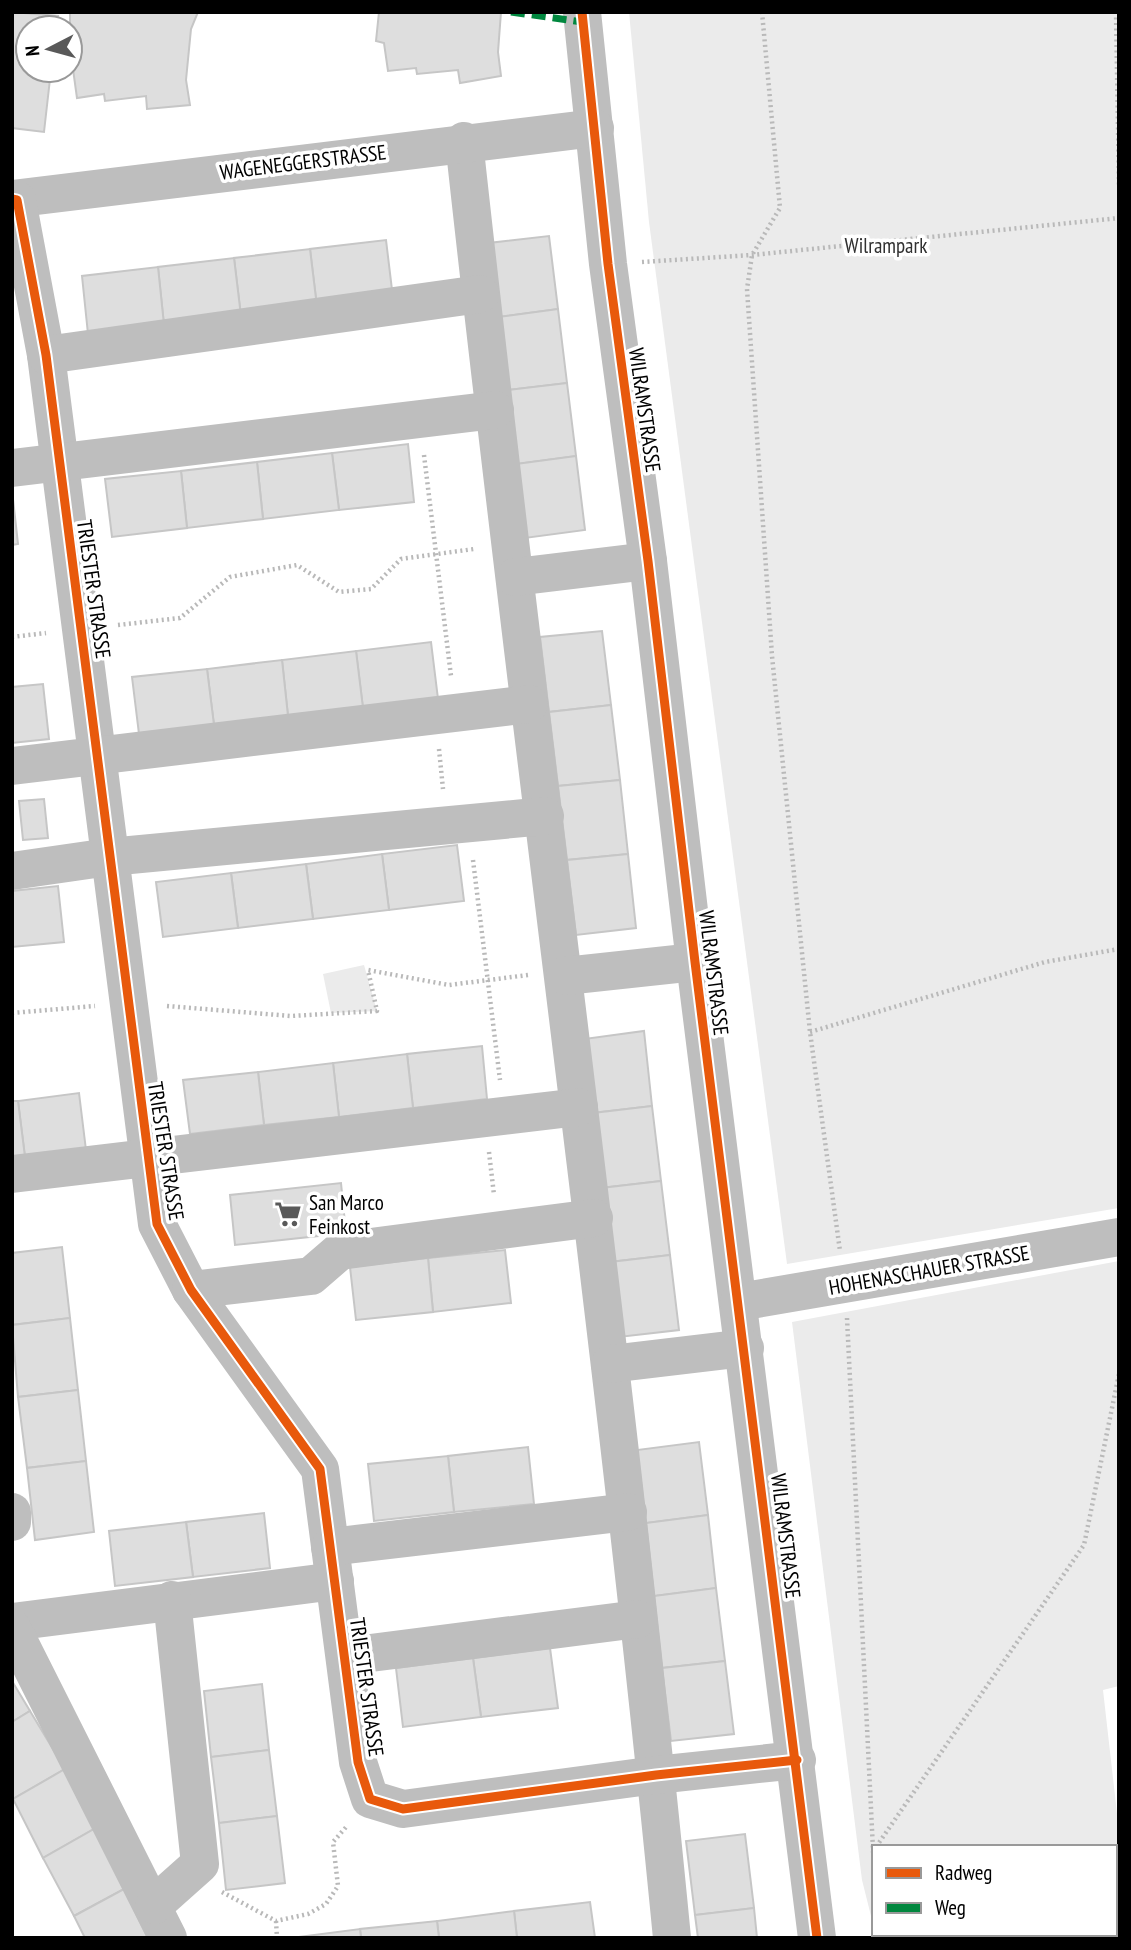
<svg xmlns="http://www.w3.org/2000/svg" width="1131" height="1950" viewBox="0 0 1131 1950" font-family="'PT Sans Narrow',sans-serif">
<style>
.green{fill:#ebebeb}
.building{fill:#dedede;stroke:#c6c6c6;stroke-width:2}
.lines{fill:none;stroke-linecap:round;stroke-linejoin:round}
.path{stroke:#b9b9b9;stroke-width:4.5;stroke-dasharray:2 3.5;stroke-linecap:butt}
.minor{stroke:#bebebe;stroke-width:38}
.quiet{stroke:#00873e;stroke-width:7;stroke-dasharray:14 7;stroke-linecap:butt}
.cycleway-casing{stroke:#fff;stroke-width:13}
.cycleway{stroke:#e8590c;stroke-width:9}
.labels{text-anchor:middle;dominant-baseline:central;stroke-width:7;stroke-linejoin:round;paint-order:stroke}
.street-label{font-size:21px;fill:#000;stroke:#fff}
.park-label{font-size:21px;fill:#313131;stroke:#fff}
.poi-label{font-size:21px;fill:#000;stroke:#fff;text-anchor:start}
</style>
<rect width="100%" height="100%" fill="#fff"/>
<g class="green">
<polygon points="629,12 1119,12 1119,1208 787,1264 649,222"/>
<polygon points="364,965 377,1011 331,1013 323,974"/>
<polygon points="1119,1261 1119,1686 1103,1690 1119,1831 1119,1938 876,1938 875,1934 1115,1934 1115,1847 874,1847 874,1928 862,1880 792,1322"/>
</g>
<g class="building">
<polygon points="12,12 58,16 56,28 28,28 28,70 51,70 44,132 12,128"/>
<polygon points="70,12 198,12 191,29 186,80 190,105 147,109 146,96 105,101 104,94 77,98 73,69 70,68"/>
<polygon points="379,12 501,12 498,52 501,76 460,83 458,70 417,74 416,68 388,71 384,43 376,41"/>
<polygon points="549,236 558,309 498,317 489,243"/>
<polygon points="386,240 393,298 317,307 310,249"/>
<polygon points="310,249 317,307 241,316 234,258"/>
<polygon points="234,258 241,316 164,325 158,267"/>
<polygon points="158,267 164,325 88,334 82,276"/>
<polygon points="558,309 567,383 507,390 498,317"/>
<polygon points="567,383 576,456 516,464 507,390"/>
<polygon points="408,444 414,502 339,510 332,453"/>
<polygon points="332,453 339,510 263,519 257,462"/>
<polygon points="576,456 585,530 525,538 516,464"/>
<polygon points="257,462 263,519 187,528 181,471"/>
<polygon points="181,471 187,528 112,537 105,479"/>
<polygon points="12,490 18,544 12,545"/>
<polygon points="602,631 611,705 549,712 540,637"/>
<polygon points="431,642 438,699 363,708 356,651"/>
<polygon points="356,651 363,708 288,716 282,660"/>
<polygon points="282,660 288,716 214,725 207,669"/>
<polygon points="207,669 214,725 139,734 132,677"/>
<polygon points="43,684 49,739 12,743 12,687"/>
<polygon points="611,705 620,780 558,786 549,712"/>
<polygon points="620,780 628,854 567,860 558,786"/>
<polygon points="44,799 48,838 23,840 19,801"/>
<polygon points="457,845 464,901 389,910 382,854"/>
<polygon points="382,854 389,910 313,919 306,864"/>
<polygon points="628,854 636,928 576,935 567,860"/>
<polygon points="306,864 313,919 238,928 231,873"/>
<polygon points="231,873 238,928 163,937 156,882"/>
<polygon points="58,886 64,942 12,947 12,891"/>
<polygon points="644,1031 652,1106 593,1113 584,1039"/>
<polygon points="482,1046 487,1099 413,1108 407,1054"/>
<polygon points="407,1054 413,1108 339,1117 333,1063"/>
<polygon points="333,1063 339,1117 264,1125 258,1072"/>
<polygon points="258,1072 264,1125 190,1134 183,1080"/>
<polygon points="79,1093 86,1150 25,1157 18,1101"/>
<polygon points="12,1101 18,1101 25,1157 12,1159"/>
<polygon points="652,1106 661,1181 601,1188 593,1113"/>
<polygon points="661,1181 670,1255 610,1262 601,1188"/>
<polygon points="341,1183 346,1233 235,1245 230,1195"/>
<polygon points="62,1247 70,1318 12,1325 12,1253"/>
<polygon points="505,1250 511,1303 433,1312 428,1258"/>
<polygon points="670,1255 679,1330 619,1337 610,1262"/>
<polygon points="428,1258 433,1312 356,1320 350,1267"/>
<polygon points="70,1318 78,1390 18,1397 12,1325"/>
<polygon points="78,1390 86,1461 27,1468 18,1397"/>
<polygon points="699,1442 708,1515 646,1523 637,1450"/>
<polygon points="528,1447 534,1504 454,1512 448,1456"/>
<polygon points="448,1456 454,1512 374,1521 368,1464"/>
<polygon points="86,1461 94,1532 35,1540 27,1468"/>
<polygon points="264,1513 270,1568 193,1577 186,1522"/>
<polygon points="708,1515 716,1588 654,1596 646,1523"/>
<polygon points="186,1522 193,1577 115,1586 109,1531"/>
<polygon points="716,1588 725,1661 662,1668 654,1596"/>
<polygon points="550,1648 558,1708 481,1717 473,1658"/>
<polygon points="473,1658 481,1717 403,1727 396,1668"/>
<polygon points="725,1661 734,1734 671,1741 662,1668"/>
<polygon points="12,1681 30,1711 12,1722"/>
<polygon points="262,1684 269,1750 211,1757 204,1691"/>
<polygon points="30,1711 65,1769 13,1799 12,1722"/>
<polygon points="269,1750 277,1816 219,1823 211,1757"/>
<polygon points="65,1769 94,1829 43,1858 13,1799"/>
<polygon points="277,1816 285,1883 226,1890 219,1823"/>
<polygon points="94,1829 124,1889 74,1916 43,1858"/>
<polygon points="745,1834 754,1908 695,1915 686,1841"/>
<polygon points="124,1889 148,1938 85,1938 74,1916"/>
<polygon points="590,1902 595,1938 517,1938 514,1911"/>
<polygon points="754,1908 757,1938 698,1938 695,1915"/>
<polygon points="514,1911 517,1938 439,1938 437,1921"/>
<polygon points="437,1921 439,1938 361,1938 360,1929"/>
<polygon points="360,1929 361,1938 291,1938"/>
</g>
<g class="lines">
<g class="path">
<polyline points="762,12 780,208 752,255 747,289 772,656 810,1032 840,1251"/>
<polyline points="1116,12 1119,185"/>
<polyline points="642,262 752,255 1119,218"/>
<polyline points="424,455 451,676"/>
<polyline points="118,625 180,618 230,577 297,565 339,592 371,589 401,559 474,549"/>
<polyline points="12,637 46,633"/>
<polyline points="439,749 443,789"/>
<polyline points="473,860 500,1080"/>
<polyline points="167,1006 291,1016 377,1011 368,970 449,985 528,975"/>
<polyline points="12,1013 95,1006"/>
<polyline points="810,1032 1045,962 1119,949"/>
<polyline points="489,1152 494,1195"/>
<polyline points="847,1318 874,1870"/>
<polyline points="876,1847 1084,1545 1119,1374"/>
<polyline points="222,1892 276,1921 308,1914 326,1904 338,1886 333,1842 347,1826"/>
<polyline points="276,1921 277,1938"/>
<polyline points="878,1934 878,1938"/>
</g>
<g class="minor">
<polyline points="582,12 608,264 648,561 695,962 817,1938"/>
<path d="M 464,141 C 529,741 614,1338 672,1938"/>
<polyline points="12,199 595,128"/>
<polyline points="17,200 46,355 157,1224 191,1290 320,1469 358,1762 370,1799 403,1809 656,1775 797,1760"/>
<polyline points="46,355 480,294"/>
<polyline points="12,468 495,410"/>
<polyline points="515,577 648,561"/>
<polyline points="12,766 529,704"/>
<polyline points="12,871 109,857 545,816"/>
<polyline points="565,976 695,962"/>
<polyline points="12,1174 579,1107"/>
<polyline points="191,1290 311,1276 340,1251 594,1218"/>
<polyline points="739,1302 1119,1237"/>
<polyline points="610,1364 745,1348"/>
<polyline points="12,1512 12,1522"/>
<polyline points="330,1547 628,1512"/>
<polyline points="12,1622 335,1581"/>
<polyline points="12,1628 168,1938"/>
<polyline points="347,1656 638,1619"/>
<polyline points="154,1905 200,1864 172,1600"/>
</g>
<polyline class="quiet" points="511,12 583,22"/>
<defs>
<g id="cycleway">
<polyline points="582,12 608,264 648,561 695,962 817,1938"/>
<polyline points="12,199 17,200 46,355 157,1224 191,1290 320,1469 358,1762 370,1799 403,1809 656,1775 797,1760"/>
</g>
</defs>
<use href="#cycleway" class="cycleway-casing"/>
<use href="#cycleway" class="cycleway"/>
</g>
<defs>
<symbol id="supermarket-bare" viewBox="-9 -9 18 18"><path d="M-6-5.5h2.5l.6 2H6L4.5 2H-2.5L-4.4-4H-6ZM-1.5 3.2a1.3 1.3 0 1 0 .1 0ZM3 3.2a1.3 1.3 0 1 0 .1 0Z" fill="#595959" stroke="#fff" stroke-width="2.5" paint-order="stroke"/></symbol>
</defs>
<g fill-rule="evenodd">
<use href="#supermarket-bare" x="269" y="1195" width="38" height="38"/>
</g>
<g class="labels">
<g class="street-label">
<text transform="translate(303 162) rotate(-7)">WAGENEGGERSTRASSE</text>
<text transform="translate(645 410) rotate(82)">WILRAMSTRASSE</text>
<text transform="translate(94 589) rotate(82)">TRIESTER STRASSE</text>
<text transform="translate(714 973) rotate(83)">WILRAMSTRASSE</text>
<text transform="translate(166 1151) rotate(81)">TRIESTER STRASSE</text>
<text transform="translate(929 1270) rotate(-10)">HOHENASCHAUER STRASSE</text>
<text transform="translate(786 1536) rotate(83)">WILRAMSTRASSE</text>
<text transform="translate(367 1687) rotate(82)">TRIESTER STRASSE</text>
</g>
<g class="park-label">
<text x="886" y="245">Wilrampark</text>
</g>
<g class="poi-label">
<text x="309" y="1202">San Marco<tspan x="309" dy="24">Feinkost</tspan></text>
</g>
</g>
<rect width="1131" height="1950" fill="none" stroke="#000000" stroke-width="28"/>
<rect x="872" y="1845" width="245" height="91" fill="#ffffff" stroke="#999999" stroke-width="2"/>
<rect x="886" y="1868" width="35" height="10" fill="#e8590c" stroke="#999999" stroke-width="2"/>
<text x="935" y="1880" font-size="21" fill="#000000">Radweg</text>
<rect x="886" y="1903" width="35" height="10" fill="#00873e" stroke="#999999" stroke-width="2"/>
<text x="935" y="1915" font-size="21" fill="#000000">Weg</text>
<g transform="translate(49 49) rotate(264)"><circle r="33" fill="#ffffff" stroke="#999999" stroke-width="2"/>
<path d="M0-5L12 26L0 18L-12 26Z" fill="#595959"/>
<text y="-10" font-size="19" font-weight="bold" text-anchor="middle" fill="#000000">N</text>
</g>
</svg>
